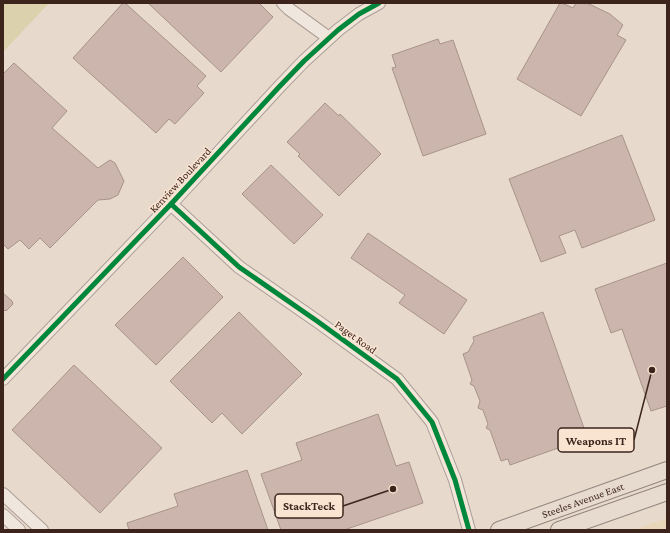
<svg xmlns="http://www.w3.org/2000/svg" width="670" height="533" viewBox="0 0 670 533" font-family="'Crimson Pro',serif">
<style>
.farmland{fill:#e9d5ba}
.green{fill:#dbd1ac}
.building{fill:#ccb5ac;stroke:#a8938b}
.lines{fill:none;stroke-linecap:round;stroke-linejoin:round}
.minor-casing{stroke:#ac9e95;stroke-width:14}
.major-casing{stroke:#92847c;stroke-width:18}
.minor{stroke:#efe6de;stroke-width:12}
.major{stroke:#e7dacf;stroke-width:16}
.cycleway-casing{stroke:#f9e4d1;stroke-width:8}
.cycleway{stroke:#00873e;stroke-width:5}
.labels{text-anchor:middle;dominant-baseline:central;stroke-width:3;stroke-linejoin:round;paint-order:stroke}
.street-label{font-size:11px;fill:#3c241c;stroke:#f9e4d1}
.leader{fill:none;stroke:#3c241c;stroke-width:1.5}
.callout-dot{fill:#3c241c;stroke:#f9e4d1;stroke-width:1.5}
.callout{fill:#f9e4d1;stroke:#3c241c;stroke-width:1.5}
.callout-label{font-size:12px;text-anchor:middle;font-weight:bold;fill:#3c241c}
</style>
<rect width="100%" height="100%" fill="#e7d9cc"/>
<polygon class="farmland" points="667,518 667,530 633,530"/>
<polygon class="green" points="3,3 49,3 3,52"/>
<g class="building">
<polygon points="123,3 125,3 206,76 197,86 204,93 175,124 169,119 156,133 73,58"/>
<polygon points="148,3 259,3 273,17 221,72"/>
<polygon points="560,3 562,3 573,8 576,3 587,3 610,14 623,25 617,35 626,40 581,116 517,79"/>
<polygon points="438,39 440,44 453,40 486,134 423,156 392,68 396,67 392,55"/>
<polygon points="14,63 67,111 52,128 98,168 110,160 115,163 124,181 118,195 110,199 98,200 50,248 40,238 29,249 20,240 8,249 3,244 3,74"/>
<polygon points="325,103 339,116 340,114 381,154 339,196 298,156 300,154 287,142"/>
<polygon points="622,135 655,220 582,248 575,230 559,236 566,253 541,262 509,179"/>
<polygon points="271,165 323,215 294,244 242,194"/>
<polygon points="368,233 467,300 444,334 399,303 405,295 351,258"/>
<polygon points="183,257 223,297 156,365 115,325"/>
<polygon points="667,263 667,406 651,411 622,329 611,333 595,289"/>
<polygon points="3,293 12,301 13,304 6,311 5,310 3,312"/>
<polygon points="239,312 302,374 242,434 222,413 212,423 170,381"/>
<polygon points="543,312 585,431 579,434 581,440 510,465 508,459 501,461 490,430 486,428 488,424 483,410 478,408 480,401 474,386 470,384 472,380 463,354 468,352 474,341 473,337"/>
<polygon points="74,365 162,448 100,513 12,430"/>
<polygon points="378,414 396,466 409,462 423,503 344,530 281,530 261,474 302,460 296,443"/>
<polygon points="247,470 268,530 129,530 127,523 178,506 174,494"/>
</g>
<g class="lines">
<defs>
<g id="minor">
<polyline points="283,3 289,9 329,38"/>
<polyline points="171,204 239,267 317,321 397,379 432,422 455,480 469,530"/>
<polyline points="3,379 171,204 279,87 304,61 338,30 359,14 379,3"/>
<polyline points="3,494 42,530"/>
<polyline points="3,515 19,530"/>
</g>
<g id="major">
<path id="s1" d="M 499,530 L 667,470"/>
<polyline points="559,530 667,492"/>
</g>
</defs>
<use href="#minor" class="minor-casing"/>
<use href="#major" class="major-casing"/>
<use href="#minor" class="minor"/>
<use href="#major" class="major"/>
<defs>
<g id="cycleway">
<polyline points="171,204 239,267 317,321 397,379 432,422 455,480 469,530"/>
<polyline points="3,379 171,204 279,87 304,61 338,30 359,14 379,3"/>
</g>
</defs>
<use href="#cycleway" class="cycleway-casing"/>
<use href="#cycleway" class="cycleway"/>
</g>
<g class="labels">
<g class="street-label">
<text transform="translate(180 180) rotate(-47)">Kenview Boulevard</text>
<text transform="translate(356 337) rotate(36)">Paget Road</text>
<text stroke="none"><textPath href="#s1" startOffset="89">Steeles Avenue East</textPath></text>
</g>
</g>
<path class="leader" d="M652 370L634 440M393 489L343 506"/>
<g class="callout-dot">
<circle cx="652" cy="370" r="4"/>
<circle cx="393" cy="489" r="4"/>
</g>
<g class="callout">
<rect x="558" y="428" width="76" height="24" rx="4"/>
<rect x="275" y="494" width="68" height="24" rx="4"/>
</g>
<g class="callout-label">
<text x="596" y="445">Weapons IT</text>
<text x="309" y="510">StackTeck</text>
</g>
<rect width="670" height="533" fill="none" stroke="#3c241c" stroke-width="8"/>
</svg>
